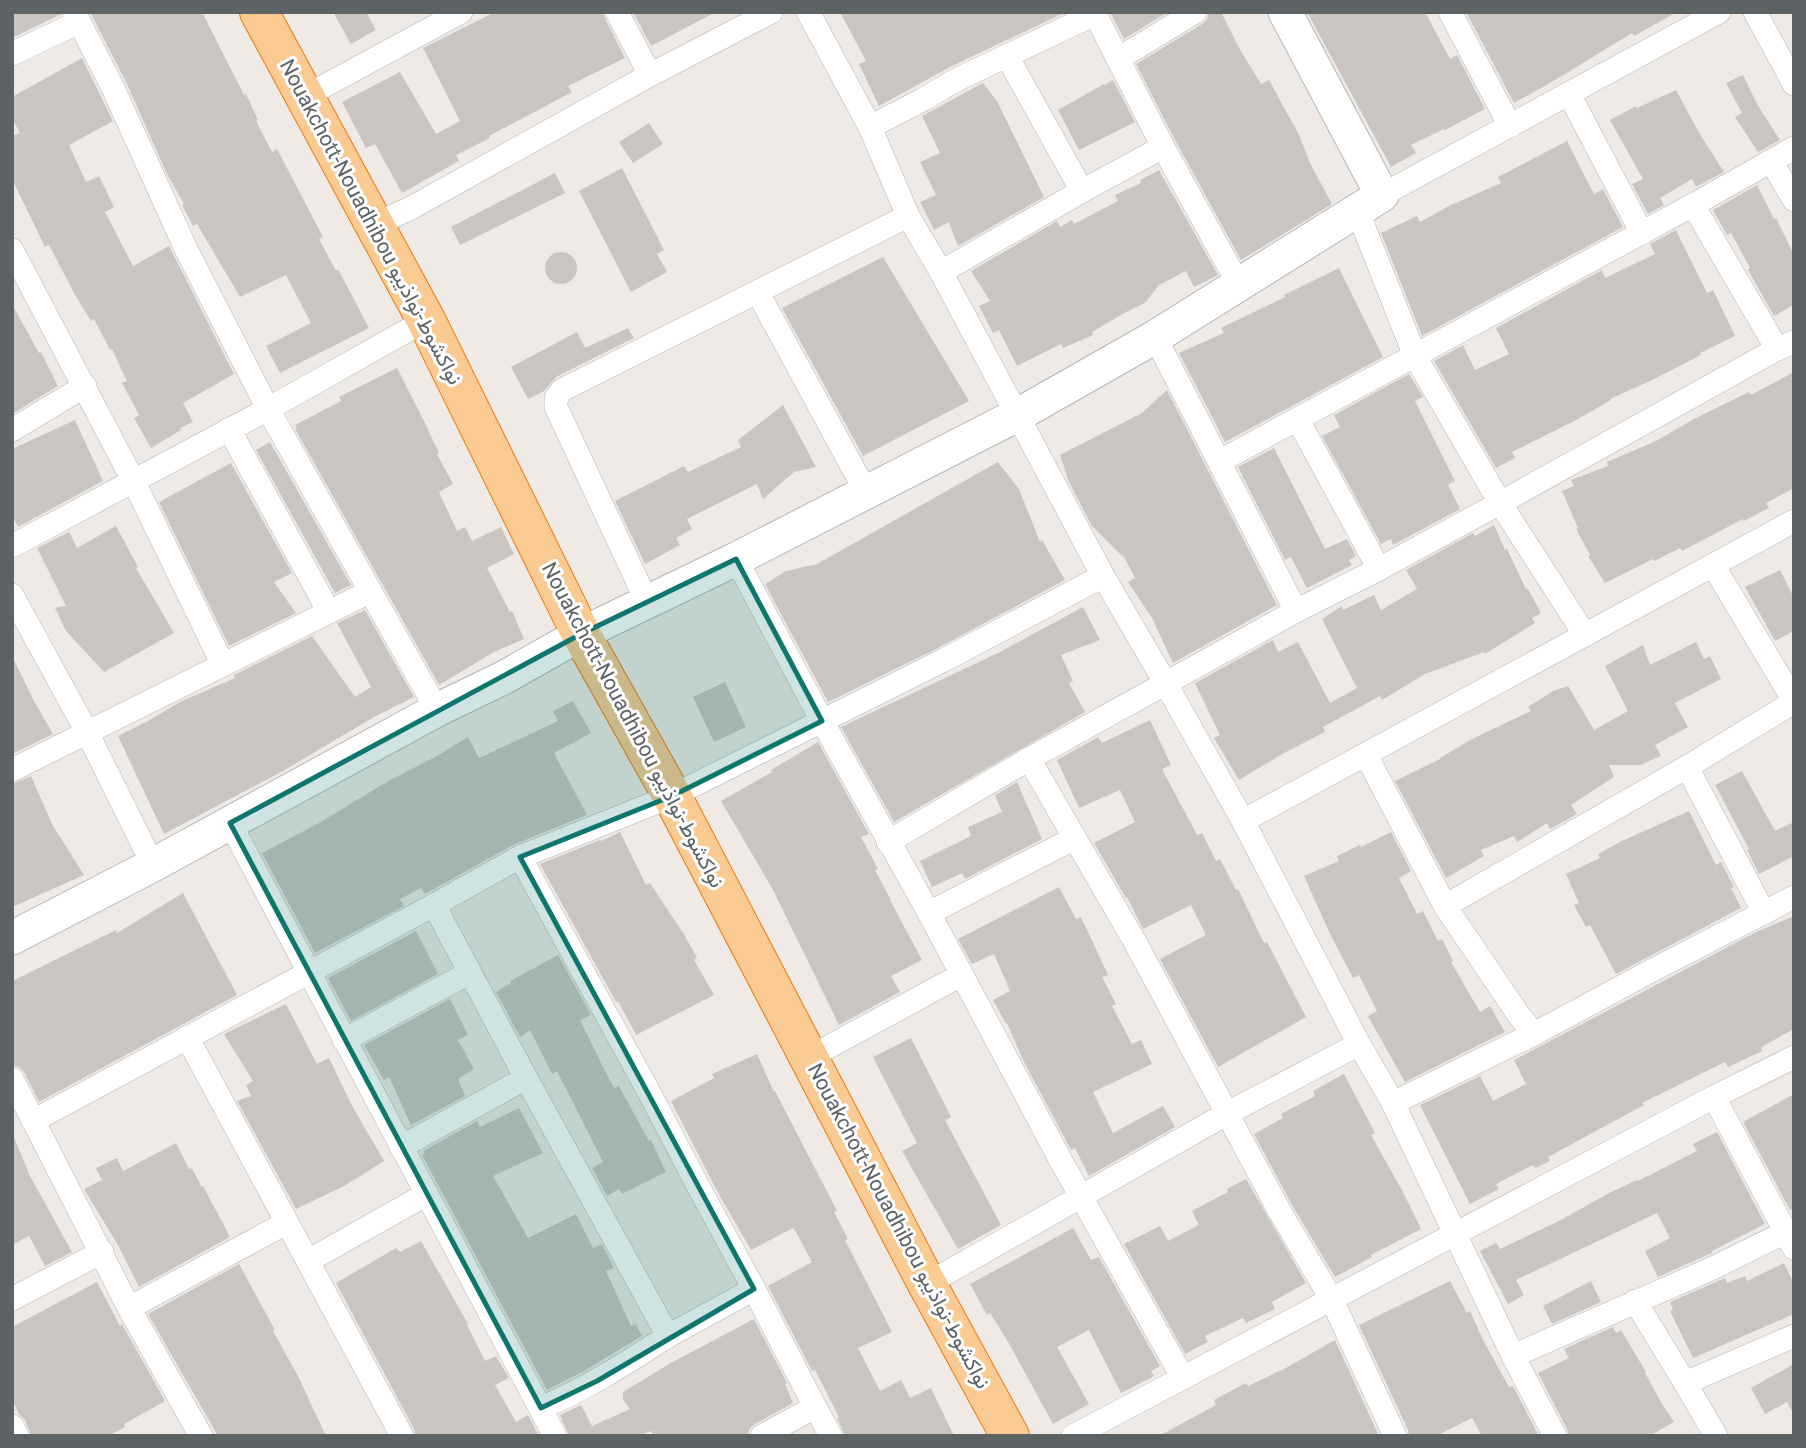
<svg xmlns="http://www.w3.org/2000/svg" width="1806" height="1448" viewBox="0 0 1806 1448" font-family="Roboto,Vazirmatn,sans-serif">
<style>
.building{fill:#cac5c1}
.lines{fill:none;stroke-linecap:round;stroke-linejoin:round}
.street-casing{stroke:#b0b4b7;stroke-width:24}
.secondary-casing{stroke:#b1b6b9;stroke-width:35}
.highway-casing{stroke:#ec7708;stroke-width:40}
.street{stroke:#fff;stroke-width:23}
.secondary{stroke:#fff;stroke-width:33}
.highway{stroke:#f9ca91;stroke-width:38}
.marked{fill:#0f766e;fill-opacity:0.2;stroke:#0f766e;stroke-width:5;stroke-linejoin:round}
.labels{text-anchor:middle;dominant-baseline:central;stroke-width:6;stroke-linejoin:round;paint-order:stroke}
.street-label{font-size:21px;fill:#5d6265;stroke:#fff}
</style>
<rect width="100%" height="100%" fill="#efeae5"/>
<g class="building">
<polygon points="12,12 60,12 61,14 12,38"/>
<polygon points="90,12 202,12 244,95 246,94 258,120 256,121 272,152 277,149 323,237 319,239 336,271 338,269 369,328 280,373 266,346 311,323 286,275 240,297 197,224 193,226 182,205 184,204 167,174 126,82"/>
<polygon points="333,12 366,12 376,30 351,44"/>
<polygon points="495,12 603,12 605,18 625,58 568,86 572,92 489,136 490,138 456,155 459,161 402,193 375,144 366,148 342,102 400,72 436,134 460,121 423,48"/>
<polygon points="633,12 716,12 651,46"/>
<polygon points="840,12 1066,12 950,67 879,106 859,64 866,61"/>
<polygon points="1110,12 1168,12 1124,39"/>
<polygon points="1209,12 1221,12 1239,48 1261,84 1269,80 1299,135 1310,163 1332,204 1241,260 1175,140 1136,64 1202,24 1207,19"/>
<polygon points="1307,12 1425,12 1450,59 1457,55 1485,109 1445,130 1444,129 1411,145 1416,153 1391,167"/>
<polygon points="1466,12 1677,12 1634,36 1632,33 1555,80 1514,103"/>
<polygon points="82,58 113,121 69,145 86,182 99,176 114,207 105,212 133,266 169,246 234,374 183,403 193,422 180,428 181,430 151,448 134,418 139,415 122,383 127,381 112,349 110,350 94,319 91,321 74,293 49,245 45,247 12,179 12,136 20,133 12,118 12,97"/>
<polygon points="1743,75 1757,104 1780,140 1758,152 1735,117 1742,113 1726,83"/>
<polygon points="1113,80 1135,122 1079,150 1058,110 1104,84 1105,85"/>
<polygon points="983,83 997,101 1044,197 958,246 949,222 934,230 920,202 936,195 920,162 940,153 922,116"/>
<polygon points="1676,90 1698,131 1724,172 1696,187 1692,179 1660,198 1664,205 1648,214 1632,184 1643,179 1610,120 1636,106 1637,108"/>
<polygon points="649,123 663,144 633,163 619,142"/>
<polygon points="1567,141 1594,194 1603,189 1623,227 1422,336 1381,233 1417,216 1420,222 1449,206 1501,183 1498,177"/>
<polygon points="622,168 664,250 657,254 667,272 631,292 579,191"/>
<polygon points="1159,170 1218,275 1194,287 1186,271 1159,285 1145,303 1126,312 1092,332 1093,335 1063,348 1061,344 1017,366 999,330 993,333 979,306 990,301 971,271 1057,221 1060,227 1072,220 1074,224 1118,201 1115,195 1141,183 1140,180"/>
<polygon points="555,173 565,193 460,245 451,227"/>
<polygon points="1757,185 1774,219 1776,218 1794,255 1794,305 1774,316 1748,270 1750,268 1731,233 1727,235 1713,210"/>
<polygon points="1676,230 1707,293 1713,290 1735,336 1700,353 1701,355 1650,381 1610,399 1611,400 1578,419 1512,452 1515,458 1496,468 1434,361 1463,345 1475,370 1509,354 1496,328 1602,270 1605,278 1655,254 1650,244"/>
<circle cx="561" cy="268" r="16"/>
<polygon points="883,257 969,401 863,456 782,308"/>
<polygon points="1339,268 1383,357 1225,442 1179,353 1224,333 1221,328 1285,297 1284,295"/>
<polygon points="12,304 39,353 41,352 58,386 12,414"/>
<polygon points="628,328 634,338 556,377 544,391 528,399 511,367 577,332 585,348"/>
<polygon points="397,368 424,421 439,453 437,454 453,484 439,492 457,531 465,527 472,541 501,527 514,554 487,568 510,612 512,611 524,639 494,652 439,685 295,429 297,428 295,425 341,401 339,397"/>
<polygon points="1794,372 1794,488 1766,503 1769,508 1744,521 1743,519 1682,551 1680,548 1654,561 1653,559 1605,583 1588,556 1590,555 1576,529 1578,528 1562,491 1574,486 1571,480 1608,466 1607,462 1656,441 1694,419 1749,392 1751,395"/>
<polygon points="1409,374 1423,397 1415,401 1455,481 1448,485 1460,509 1393,545 1391,539 1381,544 1322,436 1340,427 1334,415"/>
<polygon points="1167,390 1277,605 1173,663 1152,618 1128,582 1135,578 1123,555 1122,556 1092,526 1069,482 1060,455 1142,413"/>
<polygon points="783,405 816,467 794,472 763,499 757,484 687,519 692,529 676,538 680,545 645,564 615,501 684,466 688,472 741,447 738,440"/>
<polygon points="75,420 103,481 18,527 12,515 12,449"/>
<polygon points="270,442 351,585 335,593 256,450"/>
<polygon points="1274,448 1325,549 1347,539 1356,556 1349,560 1352,565 1307,588 1291,557 1285,560 1238,467"/>
<polygon points="998,462 1019,489 1040,542 1042,540 1065,580 936,649 828,702 765,584 786,571 817,564"/>
<polygon points="231,463 292,573 274,582 296,613 229,646 159,502"/>
<polygon points="1494,525 1505,550 1507,549 1526,589 1528,589 1541,613 1532,618 1535,623 1485,654 1484,652 1425,674 1382,700 1380,696 1323,727 1325,732 1282,754 1239,780 1214,738 1220,735 1195,683 1273,640 1278,652 1298,642 1330,703 1357,688 1322,619 1342,606 1343,610 1374,595 1381,610 1417,589 1406,570 1473,533 1475,536"/>
<polygon points="116,526 138,567 136,568 174,633 104,672 66,631 55,608 66,606 37,548 69,532 77,548"/>
<polygon points="1780,570 1794,598 1794,631 1775,641 1745,587"/>
<polygon points="1083,607 1100,640 1061,655 1073,681 1069,683 1085,712 894,822 841,727 1000,652"/>
<polygon points="365,610 414,697 374,717 283,771 164,834 118,736 148,721 180,702 235,678 234,675 312,636 355,697 371,687 337,623"/>
<polygon points="1696,642 1704,659 1710,656 1721,679 1675,703 1688,727 1655,745 1661,756 1640,765 1609,765 1614,777 1571,805 1577,814 1550,829 1547,823 1517,842 1514,836 1481,850 1484,856 1446,878 1395,781 1440,759 1440,758 1474,738 1531,711 1528,707 1553,691 1568,686 1594,730 1628,711 1605,666 1643,645 1650,665"/>
<polygon points="12,656 34,701 53,734 12,754"/>
<polygon points="725,682 746,727 714,742 693,697"/>
<polygon points="573,701 591,733 554,753 587,815 513,845 425,894 421,888 400,899 404,906 315,953 262,853 319,823 390,780 437,756 468,737 479,758 558,721 553,711"/>
<polygon points="1150,720 1171,765 1162,769 1197,835 1202,833 1216,861 1220,859 1236,890 1238,889 1264,943 1267,942 1306,1017 1218,1067 1160,959 1206,935 1191,905 1143,929 1127,897 1126,898 1094,843 1135,822 1120,790 1079,808 1057,760 1098,737 1102,743"/>
<polygon points="818,742 869,834 861,837 878,869 875,870 891,900 890,900 922,960 891,976 900,992 839,1025 773,890 721,801 772,772 771,770"/>
<polygon points="1742,771 1775,831 1794,822 1794,856 1759,874 1747,850 1749,849 1715,785"/>
<polygon points="31,776 53,826 84,875 12,907 12,784"/>
<polygon points="1017,782 1042,839 965,879 962,873 932,887 920,861 971,836 968,827 1002,812 995,795"/>
<polygon points="1689,811 1716,865 1721,862 1734,887 1731,888 1741,908 1616,974 1590,925 1586,927 1574,905 1579,903 1566,874 1600,858 1598,854 1622,841"/>
<polygon points="620,832 646,885 650,883 685,936 697,958 694,960 714,995 636,1035 618,1001 616,1002 540,864 600,840 601,841"/>
<polygon points="1391,832 1411,871 1399,878 1417,914 1423,911 1438,941 1442,939 1453,961 1451,962 1480,1012 1490,1006 1505,1032 1405,1082 1368,1016 1377,1011 1359,975 1353,978 1331,936 1304,876 1339,861 1337,856 1360,845 1361,847"/>
<polygon points="1059,887 1076,919 1081,917 1108,975 1102,977 1116,1004 1112,1006 1132,1044 1141,1040 1152,1064 1093,1092 1113,1133 1163,1106 1175,1127 1089,1176 1075,1148 1071,1150 1023,1060 1007,1023 1006,1024 993,1000 1010,991 994,954 972,964 958,939"/>
<polygon points="183,893 237,995 39,1102 24,1072 19,1067 12,1065 12,981 116,930 117,933"/>
<polygon points="1794,916 1794,1029 1761,1047 1762,1051 1728,1067 1725,1062 1642,1103 1644,1105 1548,1157 1550,1161 1535,1168 1533,1165 1496,1184 1499,1189 1470,1204 1420,1105 1480,1076 1493,1101 1526,1084 1514,1060 1756,932"/>
<polygon points="416,931 438,974 351,1021 328,978"/>
<polygon points="558,955 591,1015 580,1020 603,1067 614,1088 619,1086 649,1141 651,1140 666,1172 622,1194 619,1189 607,1196 592,1168 603,1162 557,1071 552,1074 530,1030 520,1037 496,992 511,983 510,981"/>
<polygon points="450,999 468,1035 458,1040 474,1069 458,1079 465,1096 411,1125 389,1077 384,1080 364,1045"/>
<polygon points="286,1004 317,1064 329,1058 351,1104 384,1161 344,1186 296,1209 237,1101 251,1096 246,1085 253,1081 224,1034"/>
<polygon points="911,1038 951,1117 945,1120 1001,1225 958,1249 902,1151 917,1143 873,1057"/>
<polygon points="757,1054 774,1092 775,1091 837,1211 834,1212 848,1239 845,1240 892,1332 858,1348 880,1391 901,1380 910,1398 931,1388 954,1436 845,1436 837,1418 839,1417 815,1370 812,1371 768,1286 812,1262 796,1232 793,1228 751,1250 717,1191 671,1101 714,1078 712,1074"/>
<polygon points="1344,1074 1375,1133 1371,1135 1403,1192 1421,1229 1371,1255 1372,1257 1335,1277 1292,1205 1254,1134 1283,1118 1281,1114 1315,1096 1313,1091"/>
<polygon points="1794,1094 1794,1208 1790,1210 1743,1122"/>
<polygon points="519,1108 543,1153 493,1176 528,1238 576,1214 593,1248 602,1244 614,1268 606,1271 631,1326 636,1324 642,1336 584,1371 547,1390 422,1155 425,1153 423,1151 477,1121 480,1127"/>
<polygon points="1717,1132 1765,1224 1712,1251 1712,1253 1707,1255 1658,1277 1645,1251 1670,1238 1657,1213 1516,1280 1524,1295 1508,1304 1480,1251 1496,1243 1500,1249 1559,1221 1611,1192 1637,1180 1638,1181 1697,1151 1693,1144"/>
<polygon points="13,1135 30,1176 72,1252 45,1266 29,1236 12,1245"/>
<polygon points="176,1143 189,1169 192,1168 201,1186 203,1186 230,1237 139,1287 119,1247 84,1189 102,1180 96,1168 117,1158 123,1171"/>
<polygon points="1246,1179 1306,1283 1272,1302 1275,1309 1246,1323 1243,1318 1205,1336 1208,1342 1185,1354 1124,1244 1160,1226 1168,1241 1199,1225 1192,1211 1228,1192 1227,1189"/>
<polygon points="1073,1228 1091,1260 1099,1257 1160,1366 1151,1371 1154,1376 1121,1393 1089,1330 1057,1347 1089,1404 1053,1424 1007,1340 990,1313 987,1315 970,1284"/>
<polygon points="421,1241 468,1324 467,1325 485,1361 496,1356 509,1378 495,1385 516,1422 528,1415 539,1436 416,1436 414,1429 336,1283 396,1248 400,1252"/>
<polygon points="1784,1263 1794,1284 1794,1314 1693,1358 1670,1311 1673,1310 1670,1302 1725,1278 1727,1283 1745,1276 1747,1281"/>
<polygon points="239,1264 275,1330 273,1331 298,1376 326,1436 218,1436 148,1314"/>
<polygon points="1450,1281 1467,1313 1470,1311 1483,1340 1509,1387 1513,1386 1539,1436 1482,1436 1472,1418 1436,1436 1409,1436 1408,1430 1359,1325"/>
<polygon points="1591,1281 1601,1302 1552,1324 1543,1306"/>
<polygon points="97,1282 120,1326 122,1324 165,1401 124,1424 125,1427 108,1436 31,1436 25,1420 19,1414 12,1399 12,1327"/>
<polygon points="754,1319 787,1383 785,1384 793,1403 755,1424 750,1428 748,1434 745,1436 654,1436 651,1431 639,1436 569,1436 560,1415 581,1405 592,1426 630,1409 623,1399 623,1392 669,1364"/>
<polygon points="1613,1327 1616,1333 1621,1330 1646,1372 1645,1373 1662,1404 1674,1422 1649,1436 1569,1436 1567,1429 1538,1373 1569,1358 1564,1349"/>
<polygon points="1335,1340 1379,1436 1159,1436 1216,1405 1214,1400 1246,1383 1248,1386 1284,1369"/>
<polygon points="1794,1364 1794,1415 1787,1402 1765,1414 1751,1388"/>
</g>
<g class="lines">
<defs>
<g id="street">
<polyline points="74,12 113,88 186,249 268,409 437,710"/>
<polyline points="617,12 650,75"/>
<polyline points="808,12 870,127 908,216 941,272 1103,576 1166,684 1243,821 1359,1044 1393,1103 1513,1356 1555,1436"/>
<polyline points="1094,12 1163,147 1239,285"/>
<polyline points="1450,12 1510,126"/>
<polyline points="1755,12 1794,84"/>
<polyline points="12,54 79,22"/>
<polyline points="1007,56 1082,191"/>
<polyline points="1118,59 1195,12"/>
<polyline points="1569,94 1642,233"/>
<polyline points="304,97 461,12"/>
<polyline points="870,127 924,99 956,80 1095,14"/>
<polyline points="1771,161 1794,200"/>
<polyline points="1382,195 1719,12"/>
<polyline points="1693,205 1777,349"/>
<polyline points="1357,210 1415,356 1500,503 1585,635"/>
<polyline points="374,225 411,208 650,75 771,12"/>
<polyline points="12,250 134,482 223,665"/>
<polyline points="941,272 1082,191 1163,147"/>
<polyline points="758,293 866,492"/>
<polyline points="1155,337 1296,611"/>
<polyline points="1298,420 1379,569"/>
<polyline points="229,429 329,612"/>
<polyline points="12,430 85,386"/>
<polyline points="1220,461 1693,205 1794,148"/>
<polyline points="12,546 268,409 426,320"/>
<polyline points="736,559 822,721 929,913 1061,1161 1183,1378"/>
<polyline points="1713,565 1794,701"/>
<polyline points="12,595 87,732 153,865"/>
<polyline points="647,602 556,407 556,398 562,390 908,216"/>
<polyline points="1366,755 1445,906 1518,1014 1534,1034"/>
<polyline points="1029,759 1135,942 1280,1212 1332,1300 1395,1436"/>
<polyline points="1687,767 1764,913"/>
<polyline points="12,770 369,592"/>
<polyline points="1243,821 1794,521"/>
<polyline points="230,823 555,1436"/>
<polyline points="888,842 1029,759 1296,611 1379,569 1500,503 1777,349 1794,342"/>
<polyline points="520,857 650,1094 699,1188 754,1289 815,1407 831,1436"/>
<polyline points="1445,906 1687,767 1794,702"/>
<polyline points="929,913 1075,838"/>
<polyline points="187,1037 402,1436"/>
<polyline points="344,1040 469,973"/>
<polyline points="810,1057 961,975"/>
<path d="M 526,1078 L 668,1336 C 626,1363 588,1388 541,1408"/>
<polyline points="12,1079 129,1308 201,1436"/>
<polyline points="1714,1097 1794,1248"/>
<polyline points="1393,1103 1534,1034 1649,972 1794,897"/>
<polyline points="33,1121 434,905 520,857 672,796 942,661 1103,576"/>
<polyline points="401,1147 526,1078 434,905"/>
<polyline points="308,1261 427,1194"/>
<polyline points="927,1284 1228,1113 1359,1044"/>
<polyline points="12,1299 102,1252"/>
<polyline points="1635,1301 1685,1383 1716,1436"/>
<polyline points="129,1308 286,1223"/>
<polyline points="668,1336 754,1289"/>
<polyline points="1513,1356 1713,1268 1786,1232"/>
<polyline points="1685,1383 1794,1336"/>
<polyline points="12,1426 17,1436"/>
<polyline points="762,1436 815,1407"/>
<polyline points="1073,1436 1714,1097 1794,1057"/>
</g>
<polyline id="secondary" points="12,938 153,865 437,710 505,677 581,634 736,559 1025,411 1155,337 1382,195 1285,12"/>
<polyline id="highway" points="259,12 426,320 581,634 672,796 927,1284 1010,1436"/>
</defs>
<use href="#street" class="street-casing"/>
<use href="#secondary" class="secondary-casing"/>
<use href="#highway" class="highway-casing"/>
<use href="#street" class="street"/>
<use href="#secondary" class="secondary"/>
<use href="#highway" class="highway"/>
</g>
<path class="marked" d="M 736,559 L 822,721 L 672,796 L 520,857 L 754,1289 L 597,1381 L 541,1408 L 230,823 L 581,634 Z"/>
<g class="labels">
<g class="street-label">
<text transform="translate(371 222) rotate(62)">Nouakchott-Nouadhibou نواكشوط-نواذيبو</text>
<text transform="translate(633 725) rotate(62)">Nouakchott-Nouadhibou نواكشوط-نواذيبو</text>
<text transform="translate(899 1226) rotate(62)">Nouakchott-Nouadhibou نواكشوط-نواذيبو</text>
</g>
</g>
<rect width="1806" height="1448" fill="none" stroke="#5d6265" stroke-width="28"/>
</svg>
